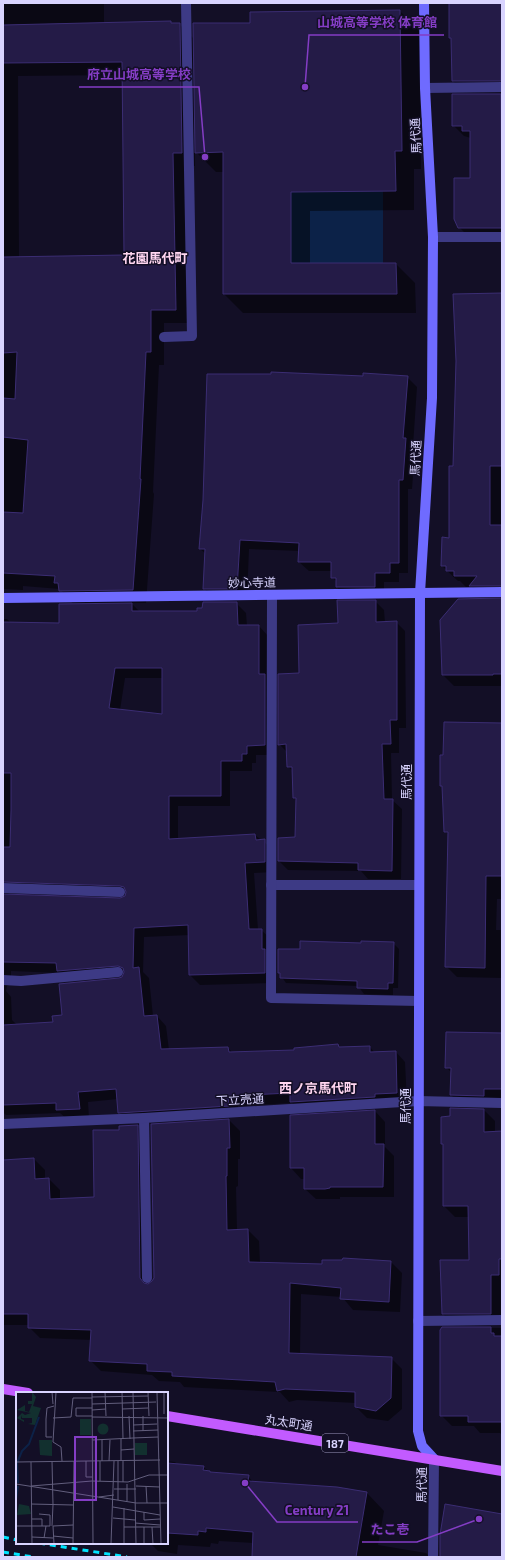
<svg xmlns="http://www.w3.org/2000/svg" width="505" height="1560" viewBox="0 0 505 1560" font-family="'Exo 2','Noto Sans JP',sans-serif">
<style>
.water{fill:#0c2248}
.shadow{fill:#0007;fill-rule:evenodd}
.building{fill:#241b47;stroke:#3b2d73;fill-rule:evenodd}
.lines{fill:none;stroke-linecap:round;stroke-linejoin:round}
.lane{stroke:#3d3a85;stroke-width:10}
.street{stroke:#3d3a85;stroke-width:10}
.secondary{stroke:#6f6bff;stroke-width:10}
.primary{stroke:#c25bff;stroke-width:10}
.rail{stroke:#00e5ff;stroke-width:3;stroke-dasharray:6 5;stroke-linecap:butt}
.labels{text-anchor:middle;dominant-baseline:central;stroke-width:3;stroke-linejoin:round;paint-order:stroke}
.shield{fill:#130f26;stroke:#9e99be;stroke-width:1}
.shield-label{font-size:11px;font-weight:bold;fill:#d9d4ff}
.street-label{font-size:12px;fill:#d9d4ff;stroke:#130f26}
.neighbourhood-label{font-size:13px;font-weight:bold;fill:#ffd6f0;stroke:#130f26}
.inset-river{fill:none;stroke:#0c2248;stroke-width:2}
.inset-road{fill:none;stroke:#625e7d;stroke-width:1}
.view{fill:#843dc5;fill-opacity:0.15;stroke:#843dc5;stroke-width:2}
.inset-edge{fill:none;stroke:#d9d4ff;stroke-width:2}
.leader{fill:none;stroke:#843dc5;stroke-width:1.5}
.callout-dot{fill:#843dc5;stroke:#130f26;stroke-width:1.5}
.callout-label{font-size:13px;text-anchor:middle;font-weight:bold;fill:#843dc5;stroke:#130f26;stroke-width:3;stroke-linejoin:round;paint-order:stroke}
</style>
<rect width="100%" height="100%" fill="#130f26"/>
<polygon class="water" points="383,191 383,263 291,263 291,192"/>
<g class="shadow">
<path d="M 3,3 L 104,3 L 104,24 L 171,22 L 173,24 L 179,24 L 194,39 L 251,24 L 400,11 L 419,31 L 421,169 L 414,169 L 414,210 L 310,211 L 310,264 L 396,264 L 415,283 L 416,313 L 243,313 L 224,294 L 224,172 L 216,172 L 195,151 L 195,166 L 186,166 L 189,323 L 164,323 L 164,365 L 159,365 L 153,492 L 154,494 L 146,603 L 131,603 L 140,612 L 198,612 L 236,603 L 246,613 L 247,626 L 259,626 L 268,636 L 275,755 L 256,755 L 256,763 L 252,763 L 252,771 L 230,771 L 230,806 L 178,806 L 178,839 L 255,835 L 274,850 L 274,872 L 254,873 L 258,930 L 261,930 L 271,939 L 274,983 L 200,985 L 190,975 L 190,935 L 144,937 L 143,972 L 149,978 L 153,1016 L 157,1016 L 166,1026 L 169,1050 L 228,1048 L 233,1053 L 295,1051 L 338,1045 L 341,1048 L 370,1047 L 375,1053 L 396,1052 L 405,1062 L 407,1102 L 301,1112 L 292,1103 L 238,1106 L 238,1116 L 129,1122 L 119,1112 L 118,1099 L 88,1102 L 89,1118 L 67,1119 L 60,1113 L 6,1115 L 3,1112 L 3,619 L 7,619 L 11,623 L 60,624 L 74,605 L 60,589 L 23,586 L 23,590 L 3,589 ZM 123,75 L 125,256 L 19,257 L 18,76 ZM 125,678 L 163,678 L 163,715 L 120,710 ZM 13,891 L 129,895 L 120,900 L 4,896 ZM 11,971 L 60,973 L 68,981 L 125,975 L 54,1023 L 17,1025 L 12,1020 L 11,997 L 6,991 L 7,986 L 11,984 Z"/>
<polygon points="450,3 502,3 502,91 464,92 453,81"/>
<polygon points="453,95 502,95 502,238 470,238 459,227 471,179 471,138 464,136 453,125"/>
<polygon points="502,294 502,596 481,597 472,587 466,587 460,581 458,581 442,566 450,539 454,467"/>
<polygon points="364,377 407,377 417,387 413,446 415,449 412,489 408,489 408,573 399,573 399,582 384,582 384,596 347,597 337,587 337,582 332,577 332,571 309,571 299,562 300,551 249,549 247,598 214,598 204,589 206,554 200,549"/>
<polygon points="502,600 502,686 454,686 443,675"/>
<polygon points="375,601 384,610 385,623 396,622 405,631 406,728 399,728 399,753 391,753 392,800 402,809 401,879 368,879 361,871 288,870 279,861 279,839 296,838 297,801 294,798 293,771 288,767 288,753 279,744 300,674 339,624"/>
<polygon points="502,724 502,899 497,899 496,930 502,930 502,978 457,977 446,966 449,835 445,831 445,814 443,812 441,756"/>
<polygon points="393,943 399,949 398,988 393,988 393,995 364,994 358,986 286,983 279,973 301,950"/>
<polygon points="502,1034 502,1099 462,1106 451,1095 452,1073 446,1067"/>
<polygon points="484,1110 495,1121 495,1133 502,1132 502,1324 454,1325 443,1314 470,1261 469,1217 455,1217 444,1206 444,1145 442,1144"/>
<polygon points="375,1111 385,1122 385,1147 394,1156 394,1197 340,1197 340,1199 316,1199 305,1189 305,1179 301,1179 291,1168"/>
<polygon points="229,1120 240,1131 240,1159 238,1159 238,1186 236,1187 237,1230 248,1230 259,1241 260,1263 323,1265 343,1262 343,1259 391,1262 402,1273 400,1312 353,1310 342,1297 301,1294 300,1354 391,1358 402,1369 402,1409 388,1421 367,1418 356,1407 356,1403 297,1400 289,1402 280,1392 184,1387 180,1382 159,1381 152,1375 101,1371 90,1360 92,1340 40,1338 29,1327 29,1325 3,1325 3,1161 34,1159 45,1170 45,1180 49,1179 60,1190 60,1200 95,1198 120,1131 137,1126 148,1137 151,1285"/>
<polygon points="443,1328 502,1328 502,1435 500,1433 480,1433 474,1426 452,1426 441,1415"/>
<polygon points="167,1461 175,1462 178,1465 203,1467 212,1473 248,1476 315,1557 253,1557 254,1543 219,1541 218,1544 211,1543 210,1547 178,1545 177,1554 158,1551 150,1543 167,1543"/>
<polygon points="367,1493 384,1511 378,1545 426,1553 430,1557 337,1557"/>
</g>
<g class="building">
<polygon points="449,3 502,3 501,81 452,81 451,38 449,38"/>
<polygon points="400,10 402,151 395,151 396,191 291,192 291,263 396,263 397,294 223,294 223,152 195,153 193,23 250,23 250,12"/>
<polygon points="171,21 171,23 180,23 182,153 173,153 176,310 151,310 151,352 146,352 140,479 141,479 133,590 59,591 58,583 54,583 55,576 3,573 3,512 23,513 28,440 3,437 3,398 15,399 17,352 3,353 3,257 124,255 122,62 3,63 3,25"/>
<polygon points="452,94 501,94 502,228 458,228 454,219 454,178 470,178 470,131 462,131 462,126 452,126"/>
<polygon points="502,293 502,466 490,466 490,525 502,525 502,586 469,586 477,576 454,576 454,571 446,571 446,566 441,566 442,537 449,538 449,466 453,466 456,361 453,294"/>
<polygon points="271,372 363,376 363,373 408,376 403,438 406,438 403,480 399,480 399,563 390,563 390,573 375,573 375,587 336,587 336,578 331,578 331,562 298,562 299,543 240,540 237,589 203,589 205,549 199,549 203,500 207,374 271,374"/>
<polygon points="502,598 502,674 493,674 493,675 442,675 440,620 458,599"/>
<polygon points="337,600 376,600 376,622 397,621 397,720 390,720 391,744 382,744 384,799 393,799 392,871 358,870 358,863 278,861 278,838 295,837 296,798 293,798 292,767 287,767 286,744 278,745 278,674 299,673 298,625 338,623"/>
<path d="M 203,602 L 237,602 L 238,625 L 259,625 L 259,674 L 265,674 L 265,745 L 247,746 L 247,754 L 242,754 L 242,761 L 221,761 L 221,796 L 169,796 L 169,839 L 255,834 L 256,840 L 265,839 L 265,862 L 245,863 L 249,929 L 262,929 L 262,949 L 265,949 L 265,973 L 189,975 L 188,925 L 134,928 L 133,968 L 139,967 L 144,1016 L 157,1015 L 161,1049 L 228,1047 L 229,1052 L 294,1050 L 294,1048 L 338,1044 L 339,1047 L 370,1046 L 370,1052 L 396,1051 L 397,1093 L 375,1094 L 375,1097 L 290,1102 L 290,1093 L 228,1096 L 229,1106 L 118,1113 L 116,1089 L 78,1092 L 80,1109 L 56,1110 L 56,1103 L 3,1105 L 3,1025 L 53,1022 L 52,1016 L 62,1015 L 59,984 L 119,978 L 122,977 L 124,972 L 123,968 L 118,966 L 57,971 L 56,963 L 3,962 L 3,894 L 120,898 L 125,896 L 126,892 L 124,887 L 120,886 L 3,882 L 3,847 L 10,847 L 11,810 L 11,773 L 3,773 L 3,622 L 59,623 L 59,604 L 132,603 L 132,611 L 197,611 L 197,608 L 202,608 ZM 115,668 L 162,668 L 162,714 L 109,708 Z"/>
<polygon points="444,722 502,723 502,876 486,876 485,968 445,967 448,832 444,832 442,786 440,786 440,755 443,755"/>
<polygon points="300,941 361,943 361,941 394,942 393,983 388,983 388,989 357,988 357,981 280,978 280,973 278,973 278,949 300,949"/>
<polygon points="446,1032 502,1033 502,1089 484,1089 484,1096 450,1095 451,1068 445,1068"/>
<polygon points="450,1108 484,1109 484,1132 502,1131 502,1259 499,1259 499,1275 491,1275 491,1314 442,1314 440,1260 469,1260 468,1206 443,1206 443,1144 441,1144 441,1117 450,1116"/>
<polygon points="375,1110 375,1144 384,1144 383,1187 330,1187 330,1188 325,1189 304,1189 304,1168 290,1168 290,1115"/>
<polygon points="229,1119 230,1148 227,1148 227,1176 226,1176 227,1230 248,1229 249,1262 322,1264 322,1260 342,1260 343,1258 391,1261 389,1302 340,1299 341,1288 290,1283 289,1353 392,1357 391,1398 376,1411 355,1407 355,1392 285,1389 277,1391 275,1382 172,1376 172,1372 147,1371 147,1364 89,1361 91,1330 28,1328 28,1314 3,1314 3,1160 34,1158 35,1179 49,1178 50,1199 94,1197 93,1130 119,1130 119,1126 138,1125 140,1278 144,1283 148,1284 152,1281 154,1278 151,1124"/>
<polygon points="442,1327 491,1327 491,1333 494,1333 494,1336 502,1336 502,1422 468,1422 468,1416 440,1416 440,1330"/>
<polygon points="167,1463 204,1466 203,1470 210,1471 210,1472 249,1475 248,1481 337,1487 367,1492 356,1557 252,1557 253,1532 206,1528 206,1532 198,1531 198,1535 167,1533"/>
<polygon points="445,1504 502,1514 502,1557 440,1557 440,1535"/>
</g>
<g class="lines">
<g class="lane">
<polyline points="433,237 502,237"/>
<polyline points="164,337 192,336 186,3"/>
<polyline points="271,885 419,885"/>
<polyline points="3,888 120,892"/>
<polyline points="3,980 21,981 118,972"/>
<polyline points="144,1118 147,1278"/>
<polyline points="418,1321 502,1320"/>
</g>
<g class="street">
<polyline points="425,88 502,87"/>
<polyline points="272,595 271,998 419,1001"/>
<polyline points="3,1124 144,1118 418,1101 502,1103"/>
<polyline points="433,1557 434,1459"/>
</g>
<g class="secondary">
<polyline points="424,3 425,88 433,237 432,398 420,593 418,1431 422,1446 434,1459"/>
<polyline points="3,598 502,592"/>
</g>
<g class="primary">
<polyline points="3,1389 28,1393"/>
<polyline points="167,1416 502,1471"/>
</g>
<g class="rail">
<polyline points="3,1537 17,1540"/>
<polyline points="39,1543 127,1557"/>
<polyline points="3,1552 33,1557"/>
</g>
</g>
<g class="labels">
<rect class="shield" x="322" y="1434" width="26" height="18" rx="3"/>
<g class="shield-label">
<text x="335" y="1443">187</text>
</g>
<g class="street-label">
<text transform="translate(415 136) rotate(-93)">馬代通</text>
<text transform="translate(415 458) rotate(-87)">馬代通</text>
<text transform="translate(252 582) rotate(-1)">妙心寺道</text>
<text transform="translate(406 782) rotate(-90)">馬代通</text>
<text transform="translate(240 1099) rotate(-3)">下立売通</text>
<text transform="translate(405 1106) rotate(-90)">馬代通</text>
<text transform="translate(289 1422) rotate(9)">丸太町通</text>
<text transform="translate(421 1485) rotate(-89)">馬代通</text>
</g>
<g class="neighbourhood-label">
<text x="155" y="258">花園馬代町</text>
<text x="318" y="1088">西ノ京馬代町</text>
</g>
</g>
<g transform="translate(16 1392)">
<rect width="152" height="152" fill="#130f26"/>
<path d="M 16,0 L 20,5 L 17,14 L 25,16 L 19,33 L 12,32 L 16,31 L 16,26 L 6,26 L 5,23 L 5,27 L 8,28 L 8,30 L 1,26 L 6,21 L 9,23 L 15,21 L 1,18 L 9,13 L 9,19 L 13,20 L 16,12 L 12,12 L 12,9 L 16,9 ZM 64,27 L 75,27 L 75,43 L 64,43 ZM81.5 37a5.5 5.5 0 1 1 11 0a5.5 5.5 0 1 1-11 0ZM 23,48 L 36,48 L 36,64 L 24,63 ZM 119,51 L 131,51 L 131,63 L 119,63 ZM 3,112 L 13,114 L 15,122 L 1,123 Z" fill="#12302f"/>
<path class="inset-river" d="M 2,91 L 1,71 L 6,59 L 13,52 L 23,25M 0,107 L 2,94"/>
<path class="inset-road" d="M 36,0 L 37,12M 40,0 L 37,50 L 45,55 L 46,69M 76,0 L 77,152M 89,0 L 90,24M 106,0 L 107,47M 117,0 L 120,152M 132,0 L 133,24M 141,0 L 145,152M 76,5 L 132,4M 76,12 L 140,10M 76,16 L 60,16 L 60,24 L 76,24M 106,17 L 132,16M 76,18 L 90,17M 148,22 L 148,0M 113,24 L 114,47M 127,24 L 127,39M 76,25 L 152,26M 37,26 L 55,25 L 57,6 L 76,6M 117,33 L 141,32M 117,39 L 142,38M 36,45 L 30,45 L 30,27 L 31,16 L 38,14M 117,46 L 142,45M 77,48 L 117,46M 105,58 L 118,57M 36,69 L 37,113M 70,69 L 70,85 L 76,85M 86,69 L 86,48M 93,69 L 94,48M 102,69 L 102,90M 105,69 L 105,47M 107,69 L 107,90M 0,70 L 144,68M 15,70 L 16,152M 84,89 L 84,69M 0,92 L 120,111 L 152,111M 111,92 L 111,109M 15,94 L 76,89 L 112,90 L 133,83 L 152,83M 120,94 L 144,95M 130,94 L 131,111M 98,97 L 120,97M 83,105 L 98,103M 102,108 L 102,90M 15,112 L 57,113M 97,115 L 144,123M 128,120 L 128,128 L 144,127M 97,126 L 119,128M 16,127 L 26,127 L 26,134M 119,131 L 144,133M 0,134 L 16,134M 16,134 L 34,134 L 34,123 L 23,122M 36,134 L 37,113M 108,135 L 144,135M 136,135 L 137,152M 37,144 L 57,146M 16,145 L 37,146M 28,146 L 30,134M 38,152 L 37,134 L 57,133M 57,152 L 58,69M 95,152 L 98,69M 108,152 L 108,116M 128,152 L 128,135"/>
<path class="view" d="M 59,45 L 80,45 L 80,108 L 59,108 Z"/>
<rect width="152" height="152" class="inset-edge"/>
</g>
<path class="leader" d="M305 87L309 35H444M205 157L199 87H79M245 1483L277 1522H358M479 1519L417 1542H362"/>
<g class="callout-dot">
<circle cx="305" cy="87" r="4"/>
<circle cx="205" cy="157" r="4"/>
<circle cx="245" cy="1483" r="4"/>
<circle cx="479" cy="1519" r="4"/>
</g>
<g class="callout-label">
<text x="377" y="27">山城高等学校 体育館</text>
<text x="139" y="79">府立山城高等学校</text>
<text x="317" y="1515">Century 21</text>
<text x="390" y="1534">たこ壱</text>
</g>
<rect width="505" height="1560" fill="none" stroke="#d9d4ff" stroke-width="8"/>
</svg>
